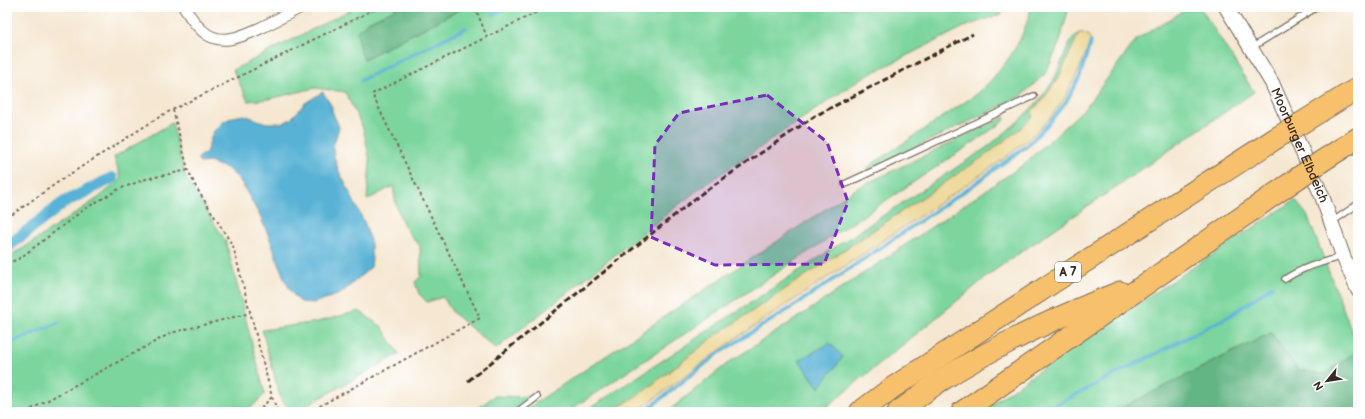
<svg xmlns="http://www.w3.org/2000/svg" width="1365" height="419" viewBox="0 0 1365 419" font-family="'Balsamiq Sans',sans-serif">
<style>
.green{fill:#7bd59c;stroke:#5b805d}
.forest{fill:#64b684;stroke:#507051}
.sand{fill:#eeda9e;stroke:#94825e}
.water{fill:#58b2d5;stroke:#4a6e7a}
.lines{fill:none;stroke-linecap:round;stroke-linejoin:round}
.stream{stroke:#58b2d5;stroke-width:3.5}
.canal{stroke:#58b2d5;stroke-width:12}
.service-casing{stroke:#7c6c5c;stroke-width:8}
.minor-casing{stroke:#7c6c5c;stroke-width:13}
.tertiary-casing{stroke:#7c6c5c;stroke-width:16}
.motorway-casing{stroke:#7c6c5c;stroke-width:23}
.path{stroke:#7c6c5c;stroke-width:2;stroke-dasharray:3 3;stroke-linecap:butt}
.service{stroke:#fff;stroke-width:5.5}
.minor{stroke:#fff;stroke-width:11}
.tertiary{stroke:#fff;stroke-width:14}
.motorway{stroke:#f7c06c;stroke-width:21}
.rail{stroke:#3b2a1e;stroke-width:3;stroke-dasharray:6 3;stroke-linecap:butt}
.motorway-bridge-casing{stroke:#7c6c5c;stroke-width:23;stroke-linecap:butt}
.motorway-bridge{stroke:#f7c06c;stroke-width:21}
.marked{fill:#7b2cbf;fill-opacity:0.2;stroke:#7b2cbf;stroke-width:3;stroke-dasharray:8 5;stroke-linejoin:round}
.labels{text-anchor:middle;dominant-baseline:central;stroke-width:4;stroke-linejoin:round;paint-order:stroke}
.shield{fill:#fff;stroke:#766a62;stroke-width:1}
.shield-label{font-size:12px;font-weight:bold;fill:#3b2a1e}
.street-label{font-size:13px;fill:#3b2a1e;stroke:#fff}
</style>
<rect width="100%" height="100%" fill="#fff"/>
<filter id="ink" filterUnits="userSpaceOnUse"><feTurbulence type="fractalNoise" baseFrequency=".025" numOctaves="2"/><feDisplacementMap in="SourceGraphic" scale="8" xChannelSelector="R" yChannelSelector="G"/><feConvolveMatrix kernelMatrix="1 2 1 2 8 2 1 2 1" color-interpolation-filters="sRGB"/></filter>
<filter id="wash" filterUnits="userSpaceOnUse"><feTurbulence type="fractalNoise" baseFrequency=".012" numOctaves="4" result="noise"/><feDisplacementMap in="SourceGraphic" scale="16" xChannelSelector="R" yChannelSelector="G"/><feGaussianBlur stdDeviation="0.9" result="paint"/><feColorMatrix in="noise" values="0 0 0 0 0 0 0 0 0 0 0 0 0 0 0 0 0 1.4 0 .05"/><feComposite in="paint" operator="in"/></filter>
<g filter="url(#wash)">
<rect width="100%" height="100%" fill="#f5e7d0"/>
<g class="green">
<path d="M 356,7 L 399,7 L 368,22 L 364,59 L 465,7 L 999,7 L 1002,14 L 966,26 L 862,78 L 700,188 L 496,349 L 453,313 L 443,297 L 427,302 L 419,294 L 415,282 L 421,276 L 420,246 C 402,228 396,211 393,186 L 367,200 L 370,161 L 363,128 L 345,92 L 315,88 L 269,99 L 248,101 L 233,70 Z"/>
<path d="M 1031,7 L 1069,7 L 1060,41 L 1051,62 L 1044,75 L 1020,97 L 866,171 L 868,167 L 977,94 C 1003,70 1024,42 1031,7 Z"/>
<polygon points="1190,7 1200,7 1254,92 995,270 820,412 667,412 728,363 808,311 1023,165 1085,108 1137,39"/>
<path d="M 1079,33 L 1058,79 L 1043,99 L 1031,112 L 1033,116 L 1021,128 L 983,157 L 715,336 L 644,391 L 611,412 L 584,412 L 986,148 C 1011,128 1036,108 1053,81 C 1060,69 1068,39 1079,33 Z"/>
<polygon points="1004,117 1005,119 1004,121 977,140 567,412 522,412 857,188"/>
<polygon points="172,123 186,178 226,242 265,394 246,412 7,412 7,257 25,247 98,198 121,179 114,157"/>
<polygon points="1295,200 1307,215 1358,347 1358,350 1325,375 1298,370 1271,333 1113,412 980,412 1088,337"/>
<polygon points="359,311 382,327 399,354 295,412 292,412 281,400 262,330 317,322"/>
<polygon points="494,396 537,397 517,412 473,412"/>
</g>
<g class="forest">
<polygon points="399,7 465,7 364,59 360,51 357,31 368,22"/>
<polygon points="1271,333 1298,370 1325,374 1358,350 1358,412 1113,412"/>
</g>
<path class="sand" d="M 1079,33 C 1085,33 1089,34 1091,41 L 1079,70 L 1064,99 L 1049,119 L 1029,139 L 1002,160 L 944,200 L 738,337 L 636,412 L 611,412 L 644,391 L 715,336 L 983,157 L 1021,128 L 1033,116 L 1031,112 L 1043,99 L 1058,79 Z"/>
<g class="water">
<polygon points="323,92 332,107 332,111 339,127 333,147 334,156 338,169 365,224 371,244 371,254 372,258 371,267 346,289 340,294 313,303 301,302 295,297 289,288 284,278 270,239 260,216 240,180 227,168 209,162 200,163 198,159 200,156 206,153 213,132 223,122 233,117 244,115 266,123 283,123 291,119 305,103"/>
<polygon points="830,343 843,357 819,388 799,360"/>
</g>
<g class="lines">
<g class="stream">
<polyline points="494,14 509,7"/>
<polyline points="361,80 466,28"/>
<polyline points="7,344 58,323"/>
<polyline points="644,412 719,353 794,306 969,188 1028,145 1048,124 1066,102 1080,76 1091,41"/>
<polyline points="1042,412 1231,315 1272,286"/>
</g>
<polyline class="canal" points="7,247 63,203 112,178"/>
</g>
</g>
<g filter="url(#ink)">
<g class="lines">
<defs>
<g id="service">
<polyline points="1251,48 1317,7"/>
<polyline points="845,184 1034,96"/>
<polyline points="1332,222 1358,204"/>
<path d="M 1285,279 C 1303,267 1323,262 1343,256"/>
<polyline points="517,412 537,397"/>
</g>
<path id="minor" d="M 184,7 C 190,17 198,29 208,35 C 215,39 222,40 229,39 C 250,36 281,17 301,7"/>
<g id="tertiary">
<path id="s1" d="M 1226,7 L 1272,83 L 1322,196 L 1343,256 L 1358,290"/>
</g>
<g id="motorway">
<polyline points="1303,122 1358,88"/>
<polyline points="1322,161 1358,138"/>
<polyline points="860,412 892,388 1063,276 1278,137"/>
<path d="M 898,412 C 911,403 924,392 937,383 C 994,346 1057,317 1120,292"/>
<polyline points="962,412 1298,178"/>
</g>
</defs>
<use href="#service" class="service-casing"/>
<use href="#minor" class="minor-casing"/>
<use href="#tertiary" class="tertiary-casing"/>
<use href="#motorway" class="motorway-casing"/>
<g class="path">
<polyline points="475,7 487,37"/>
<polyline points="173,110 188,170 196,187 233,246 272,397 278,412"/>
<polyline points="7,218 64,178 164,114 379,7"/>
<polyline points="7,264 20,258 86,208 119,189 146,179 188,170"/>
<polyline points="26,412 171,333 250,313"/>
<polyline points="257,412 272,397"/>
<polyline points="309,412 480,318 372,94 547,7"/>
</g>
<use href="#service" class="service"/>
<use href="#minor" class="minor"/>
<use href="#tertiary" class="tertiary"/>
<use href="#motorway" class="motorway"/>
<polyline class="rail" points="468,381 701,194 815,116 973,34"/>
<defs>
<g id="motorway-bridge">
<polyline points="1278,137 1303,122"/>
<polyline points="1298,178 1322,161"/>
</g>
</defs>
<use href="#motorway-bridge" class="motorway-bridge-casing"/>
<use href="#motorway-bridge" class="motorway-bridge"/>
</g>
</g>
<path class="marked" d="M 767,95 L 827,142 L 848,202 L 824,264 L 715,265 L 651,237 L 655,145 L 679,113 Z"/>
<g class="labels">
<rect class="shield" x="1055" y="262" width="26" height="20" rx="3"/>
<g class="shield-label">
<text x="1068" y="272">A 7</text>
</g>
<g class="street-label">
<text stroke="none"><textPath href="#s1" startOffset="157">Moorburger Elbdeich</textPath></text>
</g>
</g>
<rect width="1365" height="419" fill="none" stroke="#fff" stroke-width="24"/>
<g transform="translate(1327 381) rotate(240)" stroke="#ffffff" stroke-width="3" paint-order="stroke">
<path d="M0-3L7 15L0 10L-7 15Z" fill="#3b2a1e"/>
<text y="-6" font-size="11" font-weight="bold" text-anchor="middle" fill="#3b2a1e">N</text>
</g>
</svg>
